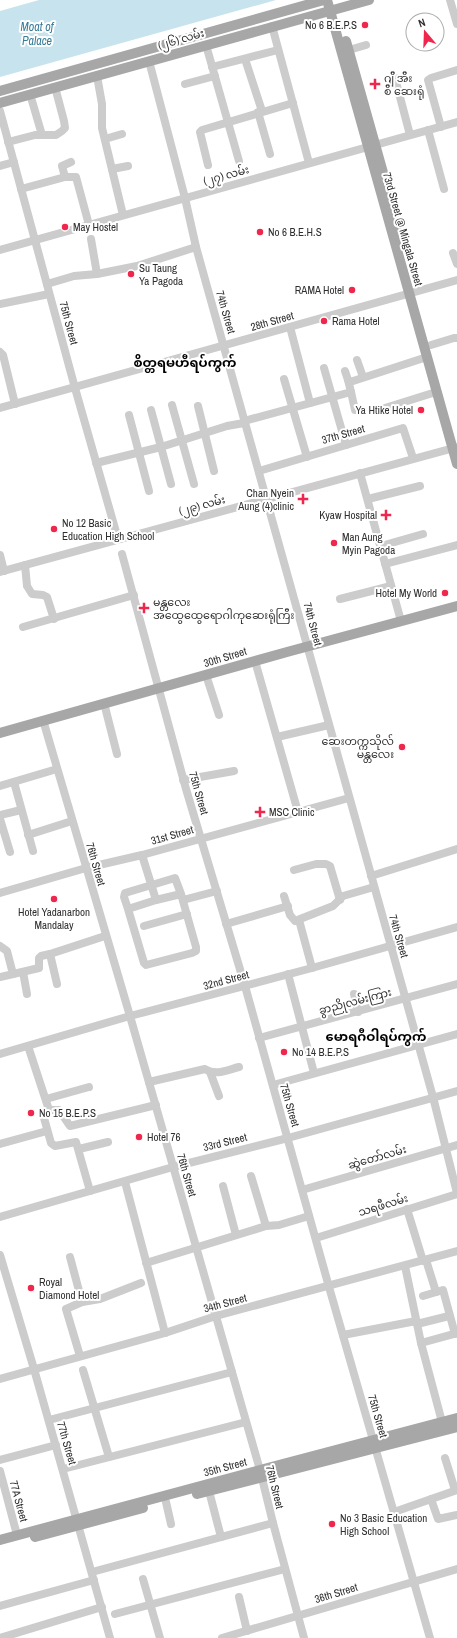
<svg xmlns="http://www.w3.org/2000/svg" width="457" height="1638" viewBox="0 0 457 1638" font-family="'Archivo Narrow','Noto Sans Myanmar',sans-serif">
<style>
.water{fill:#c7e3ee}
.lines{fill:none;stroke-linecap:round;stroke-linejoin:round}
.minor{stroke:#ccc;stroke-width:8}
.major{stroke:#a7a7a7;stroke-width:10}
.poi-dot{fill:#ef274d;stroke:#fff;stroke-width:1.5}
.labels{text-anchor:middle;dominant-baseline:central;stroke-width:4;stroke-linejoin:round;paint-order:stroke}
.poi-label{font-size:11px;fill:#2f2f2f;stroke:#fff;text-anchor:start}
.street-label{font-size:11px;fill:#2f2f2f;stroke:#fff}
.water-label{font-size:12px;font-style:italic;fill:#387c96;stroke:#fff}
.quarter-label{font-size:13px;font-weight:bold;fill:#000;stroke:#fff}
</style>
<rect width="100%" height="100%" fill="#fff"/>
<polygon class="water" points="39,0 276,0 0,77 0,11"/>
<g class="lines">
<g class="minor">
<polyline points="450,0 457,24"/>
<polyline points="272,26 309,163"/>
<polyline points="206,45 239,161"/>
<polyline points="349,50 366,45"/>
<polyline points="245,59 262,111"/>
<polyline points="149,61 185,198 196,247 433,1097 457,1193"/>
<polyline points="212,67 278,50"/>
<polyline points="97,76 102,104 102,128 123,215"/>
<polyline points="395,78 410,135"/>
<polyline points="185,84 215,76"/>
<polyline points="30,94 42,135"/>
<polyline points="0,111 75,388 118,539"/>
<polyline points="258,112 270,154"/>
<polyline points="441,127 428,80 431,78 457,70"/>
<polyline points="428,130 444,189"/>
<polyline points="105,139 122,134"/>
<polyline points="8,142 35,135 56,135 62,131 65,128 64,121 55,87"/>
<polyline points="208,165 200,132 202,130 293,103"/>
<polyline points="0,166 14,162"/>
<polyline points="112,169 128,166"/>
<polyline points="65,177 62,166 71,162"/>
<polyline points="21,189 65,177 76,177 89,225"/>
<polyline points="91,239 97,274"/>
<polyline points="0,250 457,122"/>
<polyline points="453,253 457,264"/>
<polyline points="47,284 74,276 97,274 137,266 196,247"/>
<polyline points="0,304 49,294"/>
<polyline points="290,327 310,403"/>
<polyline points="431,345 454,338 457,338"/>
<polyline points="0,352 3,355 15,404"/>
<polyline points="357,360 363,377"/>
<polyline points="324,368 346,445"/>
<polyline points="345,371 348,380 350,382 427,357"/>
<polyline points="284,379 307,457"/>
<polyline points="351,392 355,410"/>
<polyline points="172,405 194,484"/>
<polyline points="198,406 214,471"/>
<polyline points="0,408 457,280"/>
<polyline points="385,408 436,392"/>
<polyline points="151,410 171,484"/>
<polyline points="129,415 149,491"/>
<polyline points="244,421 351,392 348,380"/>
<polyline points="96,463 161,447 227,426 244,423"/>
<polyline points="259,471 403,428 413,458"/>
<polyline points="360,473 401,621"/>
<polyline points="368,499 420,486"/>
<polyline points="381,546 423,534"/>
<polyline points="122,554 186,789 245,986 329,1287 430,1638"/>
<polyline points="0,555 4,571"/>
<polyline points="385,564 457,545"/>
<polyline points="25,565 27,586 32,594 43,595 47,597 54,619"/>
<polyline points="0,572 457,447"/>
<polyline points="340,599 391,586"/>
<polyline points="23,627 134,595"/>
<polyline points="255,661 298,812"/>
<polyline points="206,675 219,715"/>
<polyline points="104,703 117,754"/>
<polyline points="43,720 130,1016 260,1470 273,1523 304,1638"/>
<polyline points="277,737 329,725"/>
<polyline points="183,780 234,771"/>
<polyline points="14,782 33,851"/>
<polyline points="0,786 57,769"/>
<polyline points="0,815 21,810"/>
<polyline points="0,819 10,852"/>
<polyline points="28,835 72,821"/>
<polyline points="142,855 156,900"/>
<polyline points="294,870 316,864 326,864 330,866 340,900"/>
<polyline points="371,876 457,849"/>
<polyline points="0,893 86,868 142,855 349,798"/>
<polyline points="284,896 290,915 295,921 333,906 343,896 374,887"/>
<polyline points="183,900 217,891"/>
<polyline points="128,909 124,897 125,893 175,878 181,894 196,947 196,951 192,953 146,965 144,963 128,909 156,900 181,894"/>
<polyline points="299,920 312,968"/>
<polyline points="226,924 288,906"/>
<polyline points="144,926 187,914"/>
<polyline points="0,946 7,951 13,974"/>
<polyline points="50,954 57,984"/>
<polyline points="23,972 27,994"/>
<polyline points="288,974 314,1073"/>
<polyline points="0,977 39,968 39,958 41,956 50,954 105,936"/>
<polyline points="354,994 358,1012"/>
<polyline points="259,1038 457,984"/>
<polyline points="28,1046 49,1110 45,1113 44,1118 51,1143 55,1146 76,1142 90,1191"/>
<polyline points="0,1054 130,1016 312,968 457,927"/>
<polyline points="210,1072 219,1096"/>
<path d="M 149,1082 L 205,1069 C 216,1076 227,1070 239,1067"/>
<polyline points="273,1085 457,1034"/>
<polyline points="46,1099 89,1087"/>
<polyline points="49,1110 59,1110 70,1126 156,1105"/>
<polyline points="0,1144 47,1131"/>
<polyline points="79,1149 108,1142"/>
<polyline points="251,1176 266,1226"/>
<polyline points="125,1182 165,1333"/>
<polyline points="223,1186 236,1235"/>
<polyline points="302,1190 457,1145"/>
<polyline points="407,1209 423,1261"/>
<polyline points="0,1217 173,1167 288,1138 457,1091"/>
<polyline points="316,1238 457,1194"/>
<polyline points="0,1255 34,1369 110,1638"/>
<polyline points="70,1257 82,1302"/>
<polyline points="426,1260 436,1292"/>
<polyline points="146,1263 266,1226 279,1225 309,1216"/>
<polyline points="405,1266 421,1343 442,1422"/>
<polyline points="423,1296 443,1290 455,1334"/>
<polyline points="417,1324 449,1316"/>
<polyline points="343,1335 416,1321"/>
<polyline points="421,1343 457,1333"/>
<polyline points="80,1356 66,1309 82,1302 100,1299 141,1283"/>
<polyline points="83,1370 109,1457"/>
<polyline points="0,1379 165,1333 216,1316 457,1251"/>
<polyline points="49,1420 232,1372"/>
<polyline points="445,1458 455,1490"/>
<polyline points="0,1460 56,1445"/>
<polyline points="63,1469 246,1422"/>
<polyline points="0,1471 17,1535"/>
<polyline points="209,1491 221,1537"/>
<polyline points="431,1499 438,1519 457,1515"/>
<polyline points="166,1502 171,1524"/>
<polyline points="394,1512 457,1490"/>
<polyline points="92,1572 273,1523"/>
<polyline points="143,1579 160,1638"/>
<polyline points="239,1597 247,1631"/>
<polyline points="0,1606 94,1580"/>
<polyline points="115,1614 285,1569"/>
<polyline points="0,1638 102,1607"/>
<polyline points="222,1638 457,1569"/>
</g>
<g class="major">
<polyline points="327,0 457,464"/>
<polyline points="346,41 402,240"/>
<polyline points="0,91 324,0"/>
<polyline points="0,103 369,0"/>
<polyline points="0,733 287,652 457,606"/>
<polyline points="197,1494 457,1427"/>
<polyline points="35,1537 143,1508"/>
<polyline points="0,1540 260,1470 457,1418"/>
</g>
</g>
<g class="poi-dot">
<circle cx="365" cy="25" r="4"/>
<path d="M373 78h4v4h4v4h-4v4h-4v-4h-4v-4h4z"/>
<circle cx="65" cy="227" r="4"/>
<circle cx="260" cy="232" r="4"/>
<circle cx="131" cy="274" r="4"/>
<circle cx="352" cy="290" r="4"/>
<circle cx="324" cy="321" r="4"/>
<circle cx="421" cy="410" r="4"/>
<path d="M301 493h4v4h4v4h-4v4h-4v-4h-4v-4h4z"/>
<path d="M384 509h4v4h4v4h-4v4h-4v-4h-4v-4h4z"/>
<circle cx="54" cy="529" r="4"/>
<circle cx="334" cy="543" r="4"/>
<circle cx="445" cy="593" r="4"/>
<path d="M142 602h4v4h4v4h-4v4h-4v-4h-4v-4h4z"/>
<circle cx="402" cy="747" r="4"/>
<path d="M258 806h4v4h4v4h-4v4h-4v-4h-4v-4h4z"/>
<circle cx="54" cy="899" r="4"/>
<circle cx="284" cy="1052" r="4"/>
<circle cx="31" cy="1113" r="4"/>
<circle cx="139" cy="1137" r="4"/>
<circle cx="31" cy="1288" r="4"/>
<circle cx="332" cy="1524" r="4"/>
</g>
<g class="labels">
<g class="poi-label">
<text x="357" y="25" text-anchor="end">No 6 B.E.P.S</text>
<text x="384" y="78">ဂျီ အီး<tspan x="384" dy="13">စီ ဆေးရုံ</tspan></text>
<text x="73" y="227">May Hostel</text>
<text x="268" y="232">No 6 B.E.H.S</text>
<text x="139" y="268">Su Taung<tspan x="139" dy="13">Ya Pagoda</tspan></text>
<text x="344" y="290" text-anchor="end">RAMA Hotel</text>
<text x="332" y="321">Rama Hotel</text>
<text x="413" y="410" text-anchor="end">Ya Htike Hotel</text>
<text x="294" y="493" text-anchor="end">Chan Nyein<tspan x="294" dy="13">Aung (4)clinic</tspan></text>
<text x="377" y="515" text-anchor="end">Kyaw Hospital</text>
<text x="62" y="523">No 12 Basic<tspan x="62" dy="13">Education High School</tspan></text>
<text x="342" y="537">Man Aung<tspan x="342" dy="13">Myin Pagoda</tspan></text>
<text x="437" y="593" text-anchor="end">Hotel My World</text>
<text x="153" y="602">မန္တလေး<tspan x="153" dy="13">အထွေထွေရောဂါကုဆေးရုံကြီး</tspan></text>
<text x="394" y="741" text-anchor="end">ဆေးတက္ကသိုလ်<tspan x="394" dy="13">မန္တလေး</tspan></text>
<text x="269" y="812">MSC Clinic</text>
<text x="54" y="912" text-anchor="middle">Hotel Yadanarbon<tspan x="54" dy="13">Mandalay</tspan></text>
<text x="292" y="1052">No 14 B.E.P.S</text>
<text x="39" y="1113">No 15 B.E.P.S</text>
<text x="147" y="1137">Hotel 76</text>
<text x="39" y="1282">Royal<tspan x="39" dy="13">Diamond Hotel</tspan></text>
<text x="340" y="1518">No 3 Basic Education<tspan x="340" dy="13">High School</tspan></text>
</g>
<g class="street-label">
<text transform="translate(181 39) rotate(-16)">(၂၆) လမ်း</text>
<text transform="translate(226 175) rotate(-15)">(၂၇) လမ်း</text>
<text transform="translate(403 229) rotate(74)">73rd Street @ Mingala Street</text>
<text transform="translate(226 312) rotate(74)">74th Street</text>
<text transform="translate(272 321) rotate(-16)">28th Street</text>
<text transform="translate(69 323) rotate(75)">75th Street</text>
<text transform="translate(343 434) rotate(-16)">37th Street</text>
<text transform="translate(202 505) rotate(-15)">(၂၉) လမ်း</text>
<text transform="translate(313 624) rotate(75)">74th Street</text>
<text transform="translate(225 657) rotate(-17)">30th Street</text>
<text transform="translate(199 793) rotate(74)">75th Street</text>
<text transform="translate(172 835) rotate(-16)">31st Street</text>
<text transform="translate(96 864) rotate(74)">76th Street</text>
<text transform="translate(399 936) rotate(74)">74th Street</text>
<text transform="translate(226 980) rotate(-15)">32nd Street</text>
<text transform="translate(355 1001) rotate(-15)">ခွာညိုလမ်းကြား</text>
<text transform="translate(290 1105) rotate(74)">75th Street</text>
<text transform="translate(225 1142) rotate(-14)">33rd Street</text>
<text transform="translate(377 1157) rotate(-16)">ဆွဲတော်လမ်း</text>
<text transform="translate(187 1175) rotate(74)">76th Street</text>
<text transform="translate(383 1205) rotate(-17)">သရဖီလမ်း</text>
<text transform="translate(225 1303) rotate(-15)">34th Street</text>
<text transform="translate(378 1416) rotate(74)">75th Street</text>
<text transform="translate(67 1443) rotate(74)">77th Street</text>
<text transform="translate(225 1467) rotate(-15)">35th Street</text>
<text transform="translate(275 1487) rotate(76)">76th Street</text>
<text transform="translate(19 1501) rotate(75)">77A Street</text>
<text transform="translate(336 1593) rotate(-17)">36th Street</text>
</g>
<g class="water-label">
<text x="37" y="27">Moat of<tspan x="37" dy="14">Palace</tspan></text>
</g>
<g class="quarter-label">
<text x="185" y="362">စိတ္တရမဟီရပ်ကွက်</text>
<text x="376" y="1036">မောရဂီဝါရပ်ကွက်</text>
</g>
</g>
<g transform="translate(425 32) rotate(341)"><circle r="19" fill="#ffffff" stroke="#acacac"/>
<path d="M0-3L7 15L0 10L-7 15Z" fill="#ef274d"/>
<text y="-6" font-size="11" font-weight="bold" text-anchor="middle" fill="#2f2f2f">N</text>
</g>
</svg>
